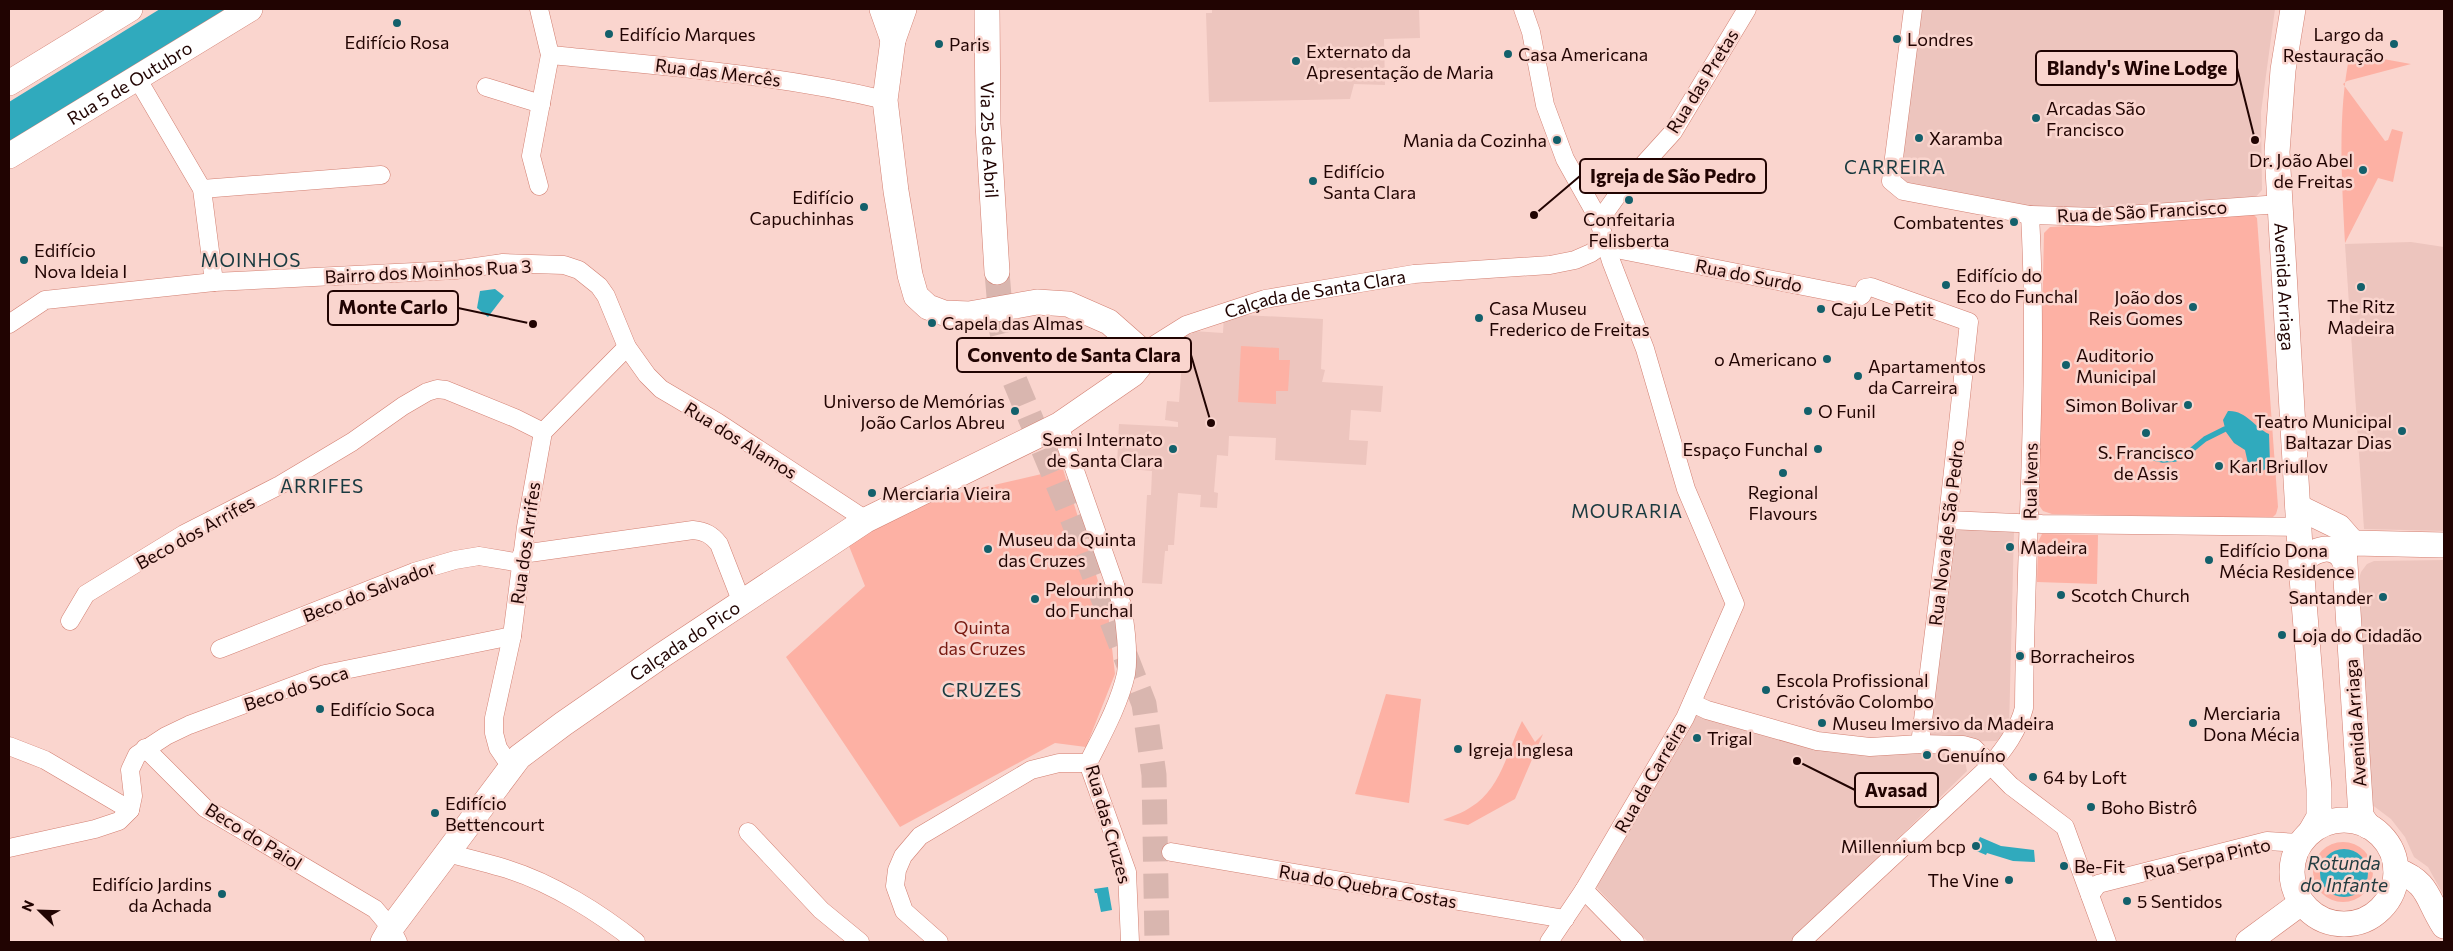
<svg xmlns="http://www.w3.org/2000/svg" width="2453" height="951" viewBox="0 0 2453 951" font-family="Commissioner,sans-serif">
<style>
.built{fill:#edc5be}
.green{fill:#fdb1a4}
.water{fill:#30aabd}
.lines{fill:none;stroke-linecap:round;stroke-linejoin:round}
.stream{stroke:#30aabd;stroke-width:5.5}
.secondary-tunnel{stroke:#d9b6af;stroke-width:25;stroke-dasharray:25 12;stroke-linecap:butt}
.street-casing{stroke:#d27f71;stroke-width:19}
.secondary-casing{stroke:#d27f71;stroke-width:26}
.street{stroke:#fff;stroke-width:18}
.secondary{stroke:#fff;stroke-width:25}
.poi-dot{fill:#13606b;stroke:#fad5ce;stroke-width:2}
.labels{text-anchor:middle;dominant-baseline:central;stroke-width:5;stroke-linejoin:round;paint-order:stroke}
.poi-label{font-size:18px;fill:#210402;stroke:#fad5ce;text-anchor:start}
.street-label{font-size:18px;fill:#210402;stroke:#fad5ce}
.park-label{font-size:18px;fill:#771910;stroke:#fad5ce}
.neighbourhood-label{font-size:19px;letter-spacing:1px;fill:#193a40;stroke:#fad5ce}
.water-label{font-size:19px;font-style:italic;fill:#223c40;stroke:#fad5ce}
.leader{fill:none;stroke:#210402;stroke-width:2}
.callout-dot{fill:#210402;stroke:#fad5ce;stroke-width:2}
.callout{fill:#fad5ce;stroke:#210402;stroke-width:2}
.callout-label{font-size:19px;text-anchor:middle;font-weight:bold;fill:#210402}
</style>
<rect width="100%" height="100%" fill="#fad5ce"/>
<g class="built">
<polygon points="1212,9 1419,9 1420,38 1384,39 1385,85 1354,84 1350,99 1209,102 1206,13 1212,13"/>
<polygon points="1919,9 2275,9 2261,112 2262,190 2253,200 2078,209 2037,210 1913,187 1901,178 1899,170"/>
<polygon points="2411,242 2444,247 2444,531 2364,529 2345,244"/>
<polygon points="1224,314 1323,319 1321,369 1325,370 1322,382 1383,386 1381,412 1351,410 1349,440 1368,441 1366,465 1275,460 1276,438 1229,436 1228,456 1217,455 1214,492 1218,493 1217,508 1200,507 1201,495 1178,493 1174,545 1168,545 1168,551 1165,551 1162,584 1142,583 1147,495 1151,495 1152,471 1120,468 1117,465 1119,424 1178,427 1178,422 1165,420 1167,401 1179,402 1182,360 1177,359 1178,333 1192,334 1193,331 1223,333"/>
<polygon points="1949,529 2014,531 2009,728 1997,741 1923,742"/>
<polygon points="2444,560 2444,896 2428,867 2414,857 2405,837 2391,819 2371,804 2358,582 2361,572 2367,564 2374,561"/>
<polygon points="1694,710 1798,744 1962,748 1967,771 1792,942 1648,942 1598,889 1594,881"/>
</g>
<g class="green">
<path d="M 2350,53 L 2411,64 L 2347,81 L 2343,84 L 2385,141 L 2388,140 L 2392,129 L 2403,132 L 2393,182 L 2378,178 L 2345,243 C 2342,180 2337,115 2350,53 Z"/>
<polygon points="2254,215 2257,218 2278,507 2276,514 2272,518 2052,514 2043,511 2038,504 2044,233 2050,227"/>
<polygon points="1241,346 1279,348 1279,360 1290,360 1288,391 1276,391 1276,404 1238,402"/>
<polygon points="1063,469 1108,613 1115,674 1086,747 1055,743 900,827 786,657 865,586 847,541 942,497"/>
<polygon points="2042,534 2098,535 2097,584 2037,582 2038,542"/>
<polygon points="1386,694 1421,699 1409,803 1355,794"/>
<path d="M 1522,721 L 1535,742 L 1543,734 L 1515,799 L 1468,825 L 1443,820 C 1452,816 1463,813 1471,807 C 1501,789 1508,749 1522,721 Z"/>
<circle cx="2343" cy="872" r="30"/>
</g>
<g class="water">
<polygon points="160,9 232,9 9,145 9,102"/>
<polygon points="495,289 504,296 488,317 477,308 480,291"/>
<path d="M 2228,411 C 2246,410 2254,427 2269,434 L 2270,464 C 2265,472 2257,474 2249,468 L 2245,450 L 2234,443 L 2226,432 L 2223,420 Z"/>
<polygon points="1980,837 2001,846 2034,850 2035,862 2013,861 1987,853 1986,855 1974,850"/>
<circle cx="2344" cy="873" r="24"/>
<polygon points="1108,887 1112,910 1101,912 1097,893 1095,893 1094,889"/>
</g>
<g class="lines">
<polyline class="stream" points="2133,453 2163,460 2175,459 2188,453 2205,439 2225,429"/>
<polyline class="secondary-tunnel" points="997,272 1002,332 1012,374 1073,520 1144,704 1154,775 1157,942"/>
<defs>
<g id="street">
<polyline points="539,9 550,55 531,156 539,186"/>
<polyline points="1523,9 1531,32 1545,105 1565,159 1598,218 1611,261 1645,349 1686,489 1735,604 1685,718 1584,890 1549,942"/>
<polyline points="1913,9 1891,181 1903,191 2030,215 2098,217 2280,204"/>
<path d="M 550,55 C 663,66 775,74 885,100"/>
<polyline points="137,78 202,189 214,282"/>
<polyline points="486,87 541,104"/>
<polyline points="202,189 381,175"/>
<polyline points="1599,221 1624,186 1673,132 1747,9"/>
<polyline points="1606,247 1859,297 1862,295 1865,288 1871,287 1969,322 1946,536 1920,744"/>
<polyline points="9,324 45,300 214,282 455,270 503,263 564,265 579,270 599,286 606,296 627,347 647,375 661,389 717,422 866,520"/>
<path id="s1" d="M 1143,352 L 1186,325 L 1265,299 L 1414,274 L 1550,265 L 1575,260 L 1591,253 L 1605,243"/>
<path d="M 1059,425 L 1122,605 C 1125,623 1129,656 1126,674 C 1119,705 1102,735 1088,763 L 1127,872 L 1130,942"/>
<polyline points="1948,520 2042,524 2299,527"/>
<path d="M 522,554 L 693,530 C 705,531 712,535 719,544 L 742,603"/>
<polyline points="70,621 86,594 184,534 280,485 352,442 403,406 427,392 437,389 446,390 515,418 543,432"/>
<polyline points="220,649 414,572 455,560 479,556 521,563"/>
<polyline points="1692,703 1707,710 1817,741 1870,747 1920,744 1963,745 1974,748 2011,786 2065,827 2107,942"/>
<polyline points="9,746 45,760 130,810"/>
<polyline points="145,748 205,808 375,909 391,928 398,942"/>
<polyline points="511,767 498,748 494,733 494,718 512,636 526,527 543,432 627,347"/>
<polyline points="748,832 821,910 860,942"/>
<polyline points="9,848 95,829 119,821 130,810 133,796 130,770 137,755 166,736 189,725 325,674 512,636"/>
<polyline points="1171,852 1565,919"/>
<path d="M 447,853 C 467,858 487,863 507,869 C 552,883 600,913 636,942"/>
<polyline points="1584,890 1635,942"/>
<polyline points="2090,895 2098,884 2267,841 2300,843"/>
<polyline points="939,942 904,911 895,886 897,870 903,856 920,836 1031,770 1059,763 1088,763"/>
<path d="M 1801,942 L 1990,766 C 2005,748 2018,731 2024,708 C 2025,544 2039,379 2030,215"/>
</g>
<g id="secondary">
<polyline points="882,9 893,40"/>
<path id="s2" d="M 987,9 L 988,124 L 997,272"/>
<path id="s3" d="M 2293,9 L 2283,70 L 2277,152 L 2301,565 L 2319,789 L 2319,817 L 2311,831"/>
<polyline points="9,83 130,9"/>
<path id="s4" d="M 9,156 L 250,9"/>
<polyline points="2298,507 2339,527 2353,543"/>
<path d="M 2301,565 C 2309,551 2332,541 2343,558"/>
<circle cx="2344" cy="872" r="52"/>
<polyline points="2368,826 2361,816 2344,548 2353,543 2444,545"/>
<path d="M 2396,870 C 2430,883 2426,898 2444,926"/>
<path id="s5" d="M 383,942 L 391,928 L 519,757 L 563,724 L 661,656 L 866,520 L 1059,425 L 1133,374 L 1141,364 L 1143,352 L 1109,322 L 1068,304 L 1037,302 L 969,314 L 944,313 L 928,307 L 916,296 L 910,275 L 896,191 L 885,100 L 893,40 L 904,9"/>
<polyline points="2248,942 2301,903"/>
</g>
</defs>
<use href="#street" class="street-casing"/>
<use href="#secondary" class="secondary-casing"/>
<use href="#street" class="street"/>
<use href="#secondary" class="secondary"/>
</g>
<g class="poi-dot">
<circle cx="397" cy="23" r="5"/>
<circle cx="609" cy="34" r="5"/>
<circle cx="1897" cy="39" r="5"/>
<circle cx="939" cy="44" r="5"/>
<circle cx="2394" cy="44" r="5"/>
<circle cx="1508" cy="54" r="5"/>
<circle cx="1296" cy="61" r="5"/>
<circle cx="2036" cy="118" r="5"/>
<circle cx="1919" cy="138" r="5"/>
<circle cx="1557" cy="140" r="5"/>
<circle cx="2363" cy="170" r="5"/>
<circle cx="1313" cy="181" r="5"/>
<circle cx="1629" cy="200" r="5"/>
<circle cx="864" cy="207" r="5"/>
<circle cx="2014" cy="222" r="5"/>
<circle cx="24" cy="260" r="5"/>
<circle cx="1946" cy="285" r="5"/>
<circle cx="2361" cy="287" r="5"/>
<circle cx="2193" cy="307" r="5"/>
<circle cx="1821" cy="309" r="5"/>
<circle cx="1479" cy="318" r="5"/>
<circle cx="932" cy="323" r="5"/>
<circle cx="1827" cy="359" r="5"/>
<circle cx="2066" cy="365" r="5"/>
<circle cx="1858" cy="376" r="5"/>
<circle cx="2188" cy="405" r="5"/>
<circle cx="1015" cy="411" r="5"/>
<circle cx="1808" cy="411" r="5"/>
<circle cx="2402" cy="431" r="5"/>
<circle cx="2146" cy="433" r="5"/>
<circle cx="1173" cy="449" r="5"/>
<circle cx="1818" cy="449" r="5"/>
<circle cx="2219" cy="466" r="5"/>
<circle cx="1783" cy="473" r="5"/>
<circle cx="872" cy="493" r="5"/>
<circle cx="2010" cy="547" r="5"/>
<circle cx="988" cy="549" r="5"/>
<circle cx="2209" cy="560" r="5"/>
<circle cx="2061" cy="595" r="5"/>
<circle cx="2383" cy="597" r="5"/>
<circle cx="1035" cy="599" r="5"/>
<circle cx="2282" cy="635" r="5"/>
<circle cx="2020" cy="656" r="5"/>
<circle cx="1766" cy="690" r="5"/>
<circle cx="320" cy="709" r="5"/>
<circle cx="1822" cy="723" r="5"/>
<circle cx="2193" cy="723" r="5"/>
<circle cx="1697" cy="738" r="5"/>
<circle cx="1458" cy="749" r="5"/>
<circle cx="1927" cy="755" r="5"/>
<circle cx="2033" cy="777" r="5"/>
<circle cx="2091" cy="807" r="5"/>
<circle cx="435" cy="813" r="5"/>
<circle cx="1976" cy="846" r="5"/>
<circle cx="2064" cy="866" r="5"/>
<circle cx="2009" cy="880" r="5"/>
<circle cx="222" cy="894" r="5"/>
<circle cx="2127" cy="901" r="5"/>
</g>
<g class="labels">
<g class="poi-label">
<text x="619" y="34">Edifício Marques</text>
<text x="2384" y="34" text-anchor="end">Largo da<tspan x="2384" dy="21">Restauração</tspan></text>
<text x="1907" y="39">Londres</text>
<text x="397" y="42" text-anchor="middle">Edifício Rosa</text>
<text x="949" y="44">Paris</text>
<text x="1306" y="51">Externato da<tspan x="1306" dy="21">Apresentação de Maria</tspan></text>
<text x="1518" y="54">Casa Americana</text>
<text x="2046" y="108">Arcadas São<tspan x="2046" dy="21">Francisco</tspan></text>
<text x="1929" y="138">Xaramba</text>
<text x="1547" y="140" text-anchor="end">Mania da Cozinha</text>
<text x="2353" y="160" text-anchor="end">Dr. João Abel<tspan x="2353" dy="21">de Freitas</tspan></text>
<text x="1323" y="171">Edifício<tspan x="1323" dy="21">Santa Clara</tspan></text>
<text x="854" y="197" text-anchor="end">Edifício<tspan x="854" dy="21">Capuchinhas</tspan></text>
<text x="1629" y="219" text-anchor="middle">Confeitaria<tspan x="1629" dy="21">Felisberta</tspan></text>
<text x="2004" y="222" text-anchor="end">Combatentes</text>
<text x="34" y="250">Edifício<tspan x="34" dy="21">Nova Ideia I</tspan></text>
<text x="1956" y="275">Edifício do<tspan x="1956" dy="21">Eco do Funchal</tspan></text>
<text x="2183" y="297" text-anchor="end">João dos<tspan x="2183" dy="21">Reis Gomes</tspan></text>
<text x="2361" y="306" text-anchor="middle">The Ritz<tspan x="2361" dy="21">Madeira</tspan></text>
<text x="1489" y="308">Casa Museu<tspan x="1489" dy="21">Frederico de Freitas</tspan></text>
<text x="1831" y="309">Caju Le Petit</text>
<text x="942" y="323">Capela das Almas</text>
<text x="2076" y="355">Auditorio<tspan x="2076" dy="21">Municipal</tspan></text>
<text x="1817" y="359" text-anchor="end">o Americano</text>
<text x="1868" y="366">Apartamentos<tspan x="1868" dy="21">da Carreira</tspan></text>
<text x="1005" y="401" text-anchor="end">Universo de Memórias<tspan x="1005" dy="21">João Carlos Abreu</tspan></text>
<text x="2178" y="405" text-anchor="end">Simon Bolivar</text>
<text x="1818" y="411">O Funil</text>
<text x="2392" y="421" text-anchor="end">Teatro Municipal<tspan x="2392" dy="21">Baltazar Dias</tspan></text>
<text x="1163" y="439" text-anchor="end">Semi Internato<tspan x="1163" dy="21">de Santa Clara</tspan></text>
<text x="1808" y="449" text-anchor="end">Espaço Funchal</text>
<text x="2146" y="452" text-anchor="middle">S. Francisco<tspan x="2146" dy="21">de Assis</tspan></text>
<text x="2229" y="466">Karl Briullov</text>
<text x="1783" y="492" text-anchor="middle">Regional<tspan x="1783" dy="21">Flavours</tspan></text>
<text x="882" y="493">Merciaria Vieira</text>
<text x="998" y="539">Museu da Quinta<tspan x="998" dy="21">das Cruzes</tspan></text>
<text x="2020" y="547">Madeira</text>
<text x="2219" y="550">Edifício Dona<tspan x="2219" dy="21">Mécia Residence</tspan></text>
<text x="1045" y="589">Pelourinho<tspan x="1045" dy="21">do Funchal</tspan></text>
<text x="2071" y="595">Scotch Church</text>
<text x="2373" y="597" text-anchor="end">Santander</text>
<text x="2292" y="635">Loja do Cidadão</text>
<text x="2030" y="656">Borracheiros</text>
<text x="1776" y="680">Escola Profissional<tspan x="1776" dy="21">Cristóvão Colombo</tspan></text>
<text x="330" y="709">Edifício Soca</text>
<text x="2203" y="713">Merciaria<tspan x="2203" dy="21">Dona Mécia</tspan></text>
<text x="1832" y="723">Museu Imersivo da Madeira</text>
<text x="1707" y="738">Trigal</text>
<text x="1468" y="749">Igreja Inglesa</text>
<text x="1937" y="755">Genuíno</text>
<text x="2043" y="777">64 by Loft</text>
<text x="445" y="803">Edifício<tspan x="445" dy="21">Bettencourt</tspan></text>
<text x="2101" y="807">Boho Bistrô</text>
<text x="1966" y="846" text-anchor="end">Millennium bcp</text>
<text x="2074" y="866">Be-Fit</text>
<text x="1999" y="880" text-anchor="end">The Vine</text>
<text x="212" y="884" text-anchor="end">Edifício Jardins<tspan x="212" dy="21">da Achada</tspan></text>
<text x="2137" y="901">5 Sentidos</text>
</g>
<g class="street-label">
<text transform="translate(718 72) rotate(7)">Rua das Mercês</text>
<text transform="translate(1702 81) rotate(-58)">Rua das Pretas</text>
<text stroke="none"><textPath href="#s4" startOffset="141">Rua 5 de Outubro</textPath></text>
<text stroke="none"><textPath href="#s2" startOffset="131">Via 25 de Abril</textPath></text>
<text transform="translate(2142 211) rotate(-3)">Rua de São Francisco</text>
<text transform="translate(428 271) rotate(-3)">Bairro dos Moinhos Rua 3</text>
<text transform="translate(1749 275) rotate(11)">Rua do Surdo</text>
<text stroke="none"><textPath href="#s3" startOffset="279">Avenida Arriaga</textPath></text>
<text stroke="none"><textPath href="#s1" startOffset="184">Calçada de Santa Clara</textPath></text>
<text transform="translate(741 440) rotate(32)">Rua dos Alamos</text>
<text transform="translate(2030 481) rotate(-89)">Rua Ivens</text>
<text transform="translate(195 532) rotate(-29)">Beco dos Arrifes</text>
<text transform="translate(1946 533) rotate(-83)">Rua Nova de São Pedro</text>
<text transform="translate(525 543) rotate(-82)">Rua dos Arrifes</text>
<text transform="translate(369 591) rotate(-21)">Beco do Salvador</text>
<text stroke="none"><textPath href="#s5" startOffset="432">Calçada do Pico</textPath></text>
<text transform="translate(296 688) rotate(-18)">Beco do Soca</text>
<text transform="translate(2355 723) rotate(-94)">Avenida Arriaga</text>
<text transform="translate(1650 777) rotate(-60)">Rua da Carreira</text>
<text transform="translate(1109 824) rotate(74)">Rua das Cruzes</text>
<text transform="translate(254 836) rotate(32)">Beco do Paiol</text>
<text transform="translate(2207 858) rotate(-13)">Rua Serpa Pinto</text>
<text transform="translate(1368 886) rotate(10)">Rua do Quebra Costas</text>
</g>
<g class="park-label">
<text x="982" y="627">Quinta<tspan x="982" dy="21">das Cruzes</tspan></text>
</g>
<g class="neighbourhood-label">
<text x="1895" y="166">CARREIRA</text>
<text x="251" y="259">MOINHOS</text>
<text x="322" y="485">ARRIFES</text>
<text x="1627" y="510">MOURARIA</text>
<text x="982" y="689">CRUZES</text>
</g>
<g class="water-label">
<text x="2344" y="862">Rotunda<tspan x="2344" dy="22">do Infante</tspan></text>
</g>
</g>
<path class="leader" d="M2255 140L2237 68M1534 215L1580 176M533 324L458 308M1211 423L1191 355M1797 761L1855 790"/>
<g class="callout-dot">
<circle cx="2255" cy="140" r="5"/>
<circle cx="1534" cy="215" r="5"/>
<circle cx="533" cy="324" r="5"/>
<circle cx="1211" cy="423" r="5"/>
<circle cx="1797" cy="761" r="5"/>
</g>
<g class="callout">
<rect x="2036" y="51" width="201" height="34" rx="5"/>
<rect x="1580" y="159" width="186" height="34" rx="5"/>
<rect x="328" y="291" width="130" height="34" rx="5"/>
<rect x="957" y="338" width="234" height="34" rx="5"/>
<rect x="1855" y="773" width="83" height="34" rx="5"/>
</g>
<g class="callout-label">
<text x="2137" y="75">Blandy's Wine Lodge</text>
<text x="1673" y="183">Igreja de São Pedro</text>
<text x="393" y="314">Monte Carlo</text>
<text x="1074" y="362">Convento de Santa Clara</text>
<text x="1896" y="797">Avasad</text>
</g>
<rect width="2453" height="951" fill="none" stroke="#210402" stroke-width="20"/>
<g transform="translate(40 911) rotate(293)" stroke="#fad5ce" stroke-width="4" paint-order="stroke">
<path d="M0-4L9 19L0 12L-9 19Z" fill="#210402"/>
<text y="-8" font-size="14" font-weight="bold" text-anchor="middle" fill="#210402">N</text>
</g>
</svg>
